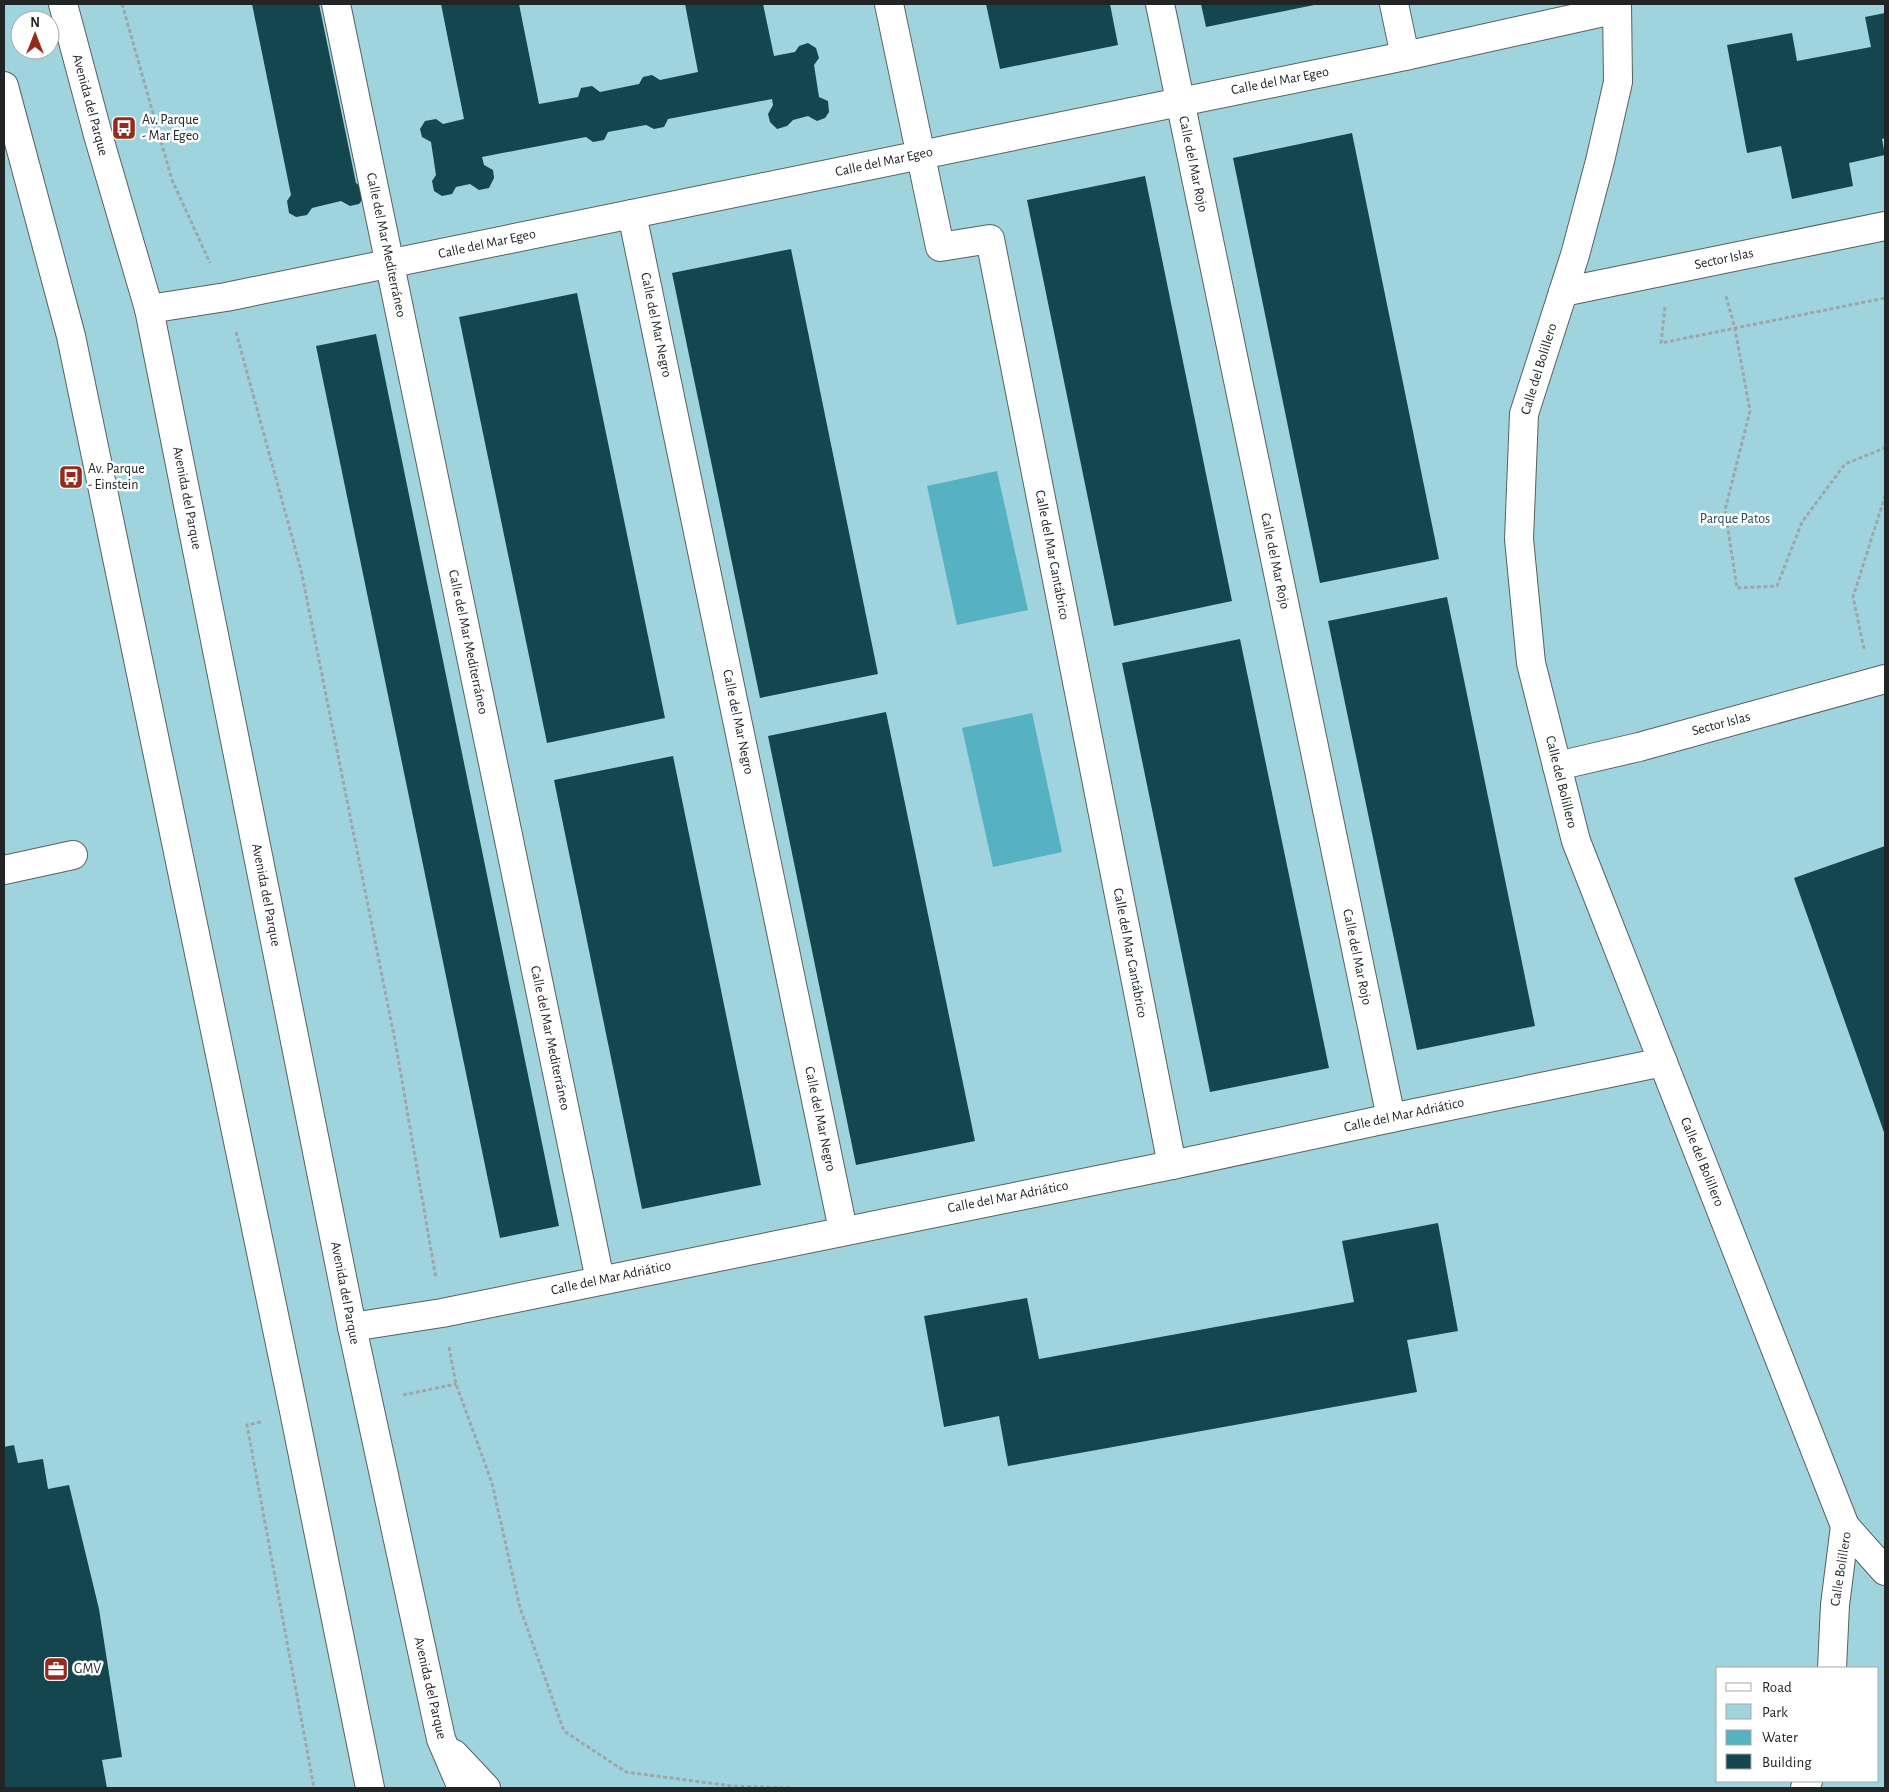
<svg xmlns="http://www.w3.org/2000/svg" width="1889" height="1792" viewBox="0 0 1889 1792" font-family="'Alegreya Sans',sans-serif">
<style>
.green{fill:#9fd4de;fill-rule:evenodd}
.water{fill:#56b1c2}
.building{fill:#14464f}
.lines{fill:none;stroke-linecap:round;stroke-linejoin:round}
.street-casing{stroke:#576162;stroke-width:30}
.path{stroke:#9ea7a8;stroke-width:3;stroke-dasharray:4 2.5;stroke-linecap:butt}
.street{stroke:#fff;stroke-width:28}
.labels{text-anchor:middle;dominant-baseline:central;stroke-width:5;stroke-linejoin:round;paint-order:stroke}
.street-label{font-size:14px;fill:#212526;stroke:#fff}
.poi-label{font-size:14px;fill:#212526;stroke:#fff;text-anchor:start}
.park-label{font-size:14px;fill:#234c54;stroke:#fff}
</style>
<rect width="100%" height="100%" fill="#dce7e9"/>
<path class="green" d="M 4,4 L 1885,4 L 1885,1788 L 4,1788 ZM 20,20 L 50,20 L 50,50 L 20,50 ZM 1718,1668 L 1878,1668 L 1878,1781 L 1718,1781 Z"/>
<g class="water">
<polygon points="997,471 1028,610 957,625 927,486"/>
<polygon points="1032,713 1062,852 993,867 962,728"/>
</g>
<g class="building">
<polygon points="252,4 319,4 356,183 364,189 365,196 359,204 350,206 341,201 312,208 307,215 296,217 289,213 287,201 291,195"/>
<polygon points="441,4 519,4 539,104 578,97 581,88 592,86 600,92 639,84 643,77 652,75 660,80 698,72 685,4 763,4 774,56 795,52 799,46 808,43 816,48 819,58 814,65 819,97 828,101 829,112 825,118 817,121 808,116 793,120 787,126 777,129 770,122 768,114 773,105 772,99 668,119 664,127 654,129 646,125 608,132 604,140 593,142 586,137 482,157 484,165 493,170 494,178 489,188 479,190 470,184 456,187 452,194 442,196 434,191 432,181 436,175 431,142 422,137 420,129 425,121 436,119 443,124 464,119"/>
<polygon points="986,4 1110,4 1118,45 1000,69"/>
<polygon points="1201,4 1314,4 1314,5 1206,27"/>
<polygon points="1885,13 1885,138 1882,139 1885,155 1849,163 1853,186 1792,199 1781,146 1747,153 1727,45 1792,33 1797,61 1871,47 1865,17"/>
<polygon points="1352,133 1439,559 1320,583 1233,158"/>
<polygon points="1145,176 1232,601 1114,626 1027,200"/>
<polygon points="791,249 878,674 760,698 672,273"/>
<polygon points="577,293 665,718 547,743 459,317"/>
<polygon points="376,334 559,1226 500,1238 316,346"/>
<polygon points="1447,597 1535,1026 1417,1050 1328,621"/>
<polygon points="1240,639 1329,1068 1210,1092 1122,663"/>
<polygon points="886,712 975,1141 856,1165 768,736"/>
<polygon points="673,756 761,1185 642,1209 554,780"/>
<polygon points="1885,846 1885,1135 1794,878"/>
<polygon points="1438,1223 1458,1331 1407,1340 1417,1392 1008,1466 999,1416 944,1427 924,1316 1027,1298 1039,1359 1354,1302 1342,1241"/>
<polygon points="14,1445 18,1463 43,1459 48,1489 69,1485 99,1609 122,1757 102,1760 107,1788 4,1788 4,1447"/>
</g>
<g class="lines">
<defs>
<g id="street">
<polyline points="63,4 98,135 149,309 352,1327 441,1739 462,1788"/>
<polyline points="336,4 600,1280"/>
<polyline points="889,4 940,247 990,239 1172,1165"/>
<polyline points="1160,4 1391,1118"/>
<polyline points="1394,4 1405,56"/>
<polyline points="1617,4 1618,82 1600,161 1575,255 1524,414 1519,539 1531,663 1576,841 1845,1526 1885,1571"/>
<polyline points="4,86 71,336 295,1416 370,1788"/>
<polyline points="632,214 843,1230"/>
<polyline points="1563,292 1885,226"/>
<polyline points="149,309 226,297 1405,56 1617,9"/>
<polyline points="1557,766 1639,747 1885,679"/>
<polyline points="4,870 73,855"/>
<polyline points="352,1327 442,1313 1172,1165 1391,1118 1663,1062"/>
<polyline points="1832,1668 1835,1605 1845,1526"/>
<polyline points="454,1754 486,1788"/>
<polyline points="1805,1788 1808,1781"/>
</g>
</defs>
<use href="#street" class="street-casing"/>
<g class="path">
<polyline points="122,4 172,180 210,263"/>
<polyline points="1726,296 1735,329 1750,411 1725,510 1737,588 1777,586 1802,522 1845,464 1885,448"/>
<polyline points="1665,307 1661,343 1885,298"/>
<polyline points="236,332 301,570 396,1046 436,1279"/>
<polyline points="1864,649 1853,597 1885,496"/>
<polyline points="449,1347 456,1384 492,1483 520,1608 564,1731 626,1772 732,1786 790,1788"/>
<polyline points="403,1395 456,1384"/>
<polyline points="261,1422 247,1425 314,1788"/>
</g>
<use href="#street" class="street"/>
</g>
<defs>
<symbol id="bus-square" viewBox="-11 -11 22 22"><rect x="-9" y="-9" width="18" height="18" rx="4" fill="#952b1c" stroke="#fff"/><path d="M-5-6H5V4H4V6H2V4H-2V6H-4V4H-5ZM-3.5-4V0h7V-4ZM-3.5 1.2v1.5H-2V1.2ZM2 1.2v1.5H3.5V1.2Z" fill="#fff"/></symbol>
<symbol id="office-square" viewBox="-11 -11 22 22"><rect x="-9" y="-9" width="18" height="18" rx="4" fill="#952b1c" stroke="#fff"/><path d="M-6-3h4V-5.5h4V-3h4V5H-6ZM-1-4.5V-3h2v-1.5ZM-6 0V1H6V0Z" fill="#fff"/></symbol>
</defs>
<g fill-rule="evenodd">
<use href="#bus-square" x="110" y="114" width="28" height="28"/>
<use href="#bus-square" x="57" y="463" width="28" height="28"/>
<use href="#office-square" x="42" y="1655" width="28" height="28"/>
</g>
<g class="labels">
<g class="street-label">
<text transform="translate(1280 81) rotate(-11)">Calle del Mar Egeo</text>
<text transform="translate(90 105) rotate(75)">Avenida del Parque</text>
<text transform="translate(884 162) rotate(-12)">Calle del Mar Egeo</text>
<text transform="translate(1193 164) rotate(78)">Calle del Mar Rojo</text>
<text transform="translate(487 244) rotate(-12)">Calle del Mar Egeo</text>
<text transform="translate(386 245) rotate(78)">Calle del Mar Mediterráneo</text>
<text transform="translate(1724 259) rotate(-12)">Sector Islas</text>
<text transform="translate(656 325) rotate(78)">Calle del Mar Negro</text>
<text transform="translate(1539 369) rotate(-73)">Calle del Bolillero</text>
<text transform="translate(187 498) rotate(79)">Avenida del Parque</text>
<text transform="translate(1052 555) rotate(79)">Calle del Mar Cantábrico</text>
<text transform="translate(1275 561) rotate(78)">Calle del Mar Rojo</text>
<text transform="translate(468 642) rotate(78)">Calle del Mar Mediterráneo</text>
<text transform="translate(738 722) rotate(78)">Calle del Mar Negro</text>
<text transform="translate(1721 724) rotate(-15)">Sector Islas</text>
<text transform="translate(1561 782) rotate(76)">Calle del Bolillero</text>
<text transform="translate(266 895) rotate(79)">Avenida del Parque</text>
<text transform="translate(1130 953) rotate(79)">Calle del Mar Cantábrico</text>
<text transform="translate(1357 957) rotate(78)">Calle del Mar Rojo</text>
<text transform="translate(550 1038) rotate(78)">Calle del Mar Mediterráneo</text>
<text transform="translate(1404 1115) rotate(-12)">Calle del Mar Adriático</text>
<text transform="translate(820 1119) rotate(78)">Calle del Mar Negro</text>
<text transform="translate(1702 1162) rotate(68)">Calle del Bolillero</text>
<text transform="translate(1008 1197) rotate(-11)">Calle del Mar Adriático</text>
<text transform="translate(611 1278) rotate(-12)">Calle del Mar Adriático</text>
<text transform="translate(345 1293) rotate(79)">Avenida del Parque</text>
<text transform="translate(1841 1569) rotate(-81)">Calle Bolillero</text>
<text transform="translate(430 1688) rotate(77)">Avenida del Parque</text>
</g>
<g class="poi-label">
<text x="142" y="120">Av. Parque<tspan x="142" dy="16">- Mar Egeo</tspan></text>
<text x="88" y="469">Av. Parque<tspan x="88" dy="16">- Einstein</tspan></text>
<text x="74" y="1669">GMV</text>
</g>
<g class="park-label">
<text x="1735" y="519">Parque Patos</text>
</g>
</g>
<rect width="1889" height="1792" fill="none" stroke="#212526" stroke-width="10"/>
<rect x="1716" y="1667" width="162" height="115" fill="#ffffff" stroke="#a6a8a8"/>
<rect x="1726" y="1683" width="25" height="8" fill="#ffffff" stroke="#a6a8a8"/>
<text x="1762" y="1692" font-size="15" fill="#212526">Road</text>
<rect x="1726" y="1704" width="25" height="15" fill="#9fd4de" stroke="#a6a8a8"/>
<text x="1762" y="1717" font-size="15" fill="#212526">Park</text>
<rect x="1726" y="1730" width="25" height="15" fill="#56b1c2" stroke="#a6a8a8"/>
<text x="1762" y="1742" font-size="15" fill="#212526">Water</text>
<rect x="1726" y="1754" width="25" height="15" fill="#14464f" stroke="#a6a8a8"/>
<text x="1762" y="1767" font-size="15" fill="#212526">Building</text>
<g transform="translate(35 35)"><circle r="24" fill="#ffffff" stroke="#a6a8a8"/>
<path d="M0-4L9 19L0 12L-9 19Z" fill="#952b1c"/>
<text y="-8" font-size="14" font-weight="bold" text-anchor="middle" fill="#212526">N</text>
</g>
</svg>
